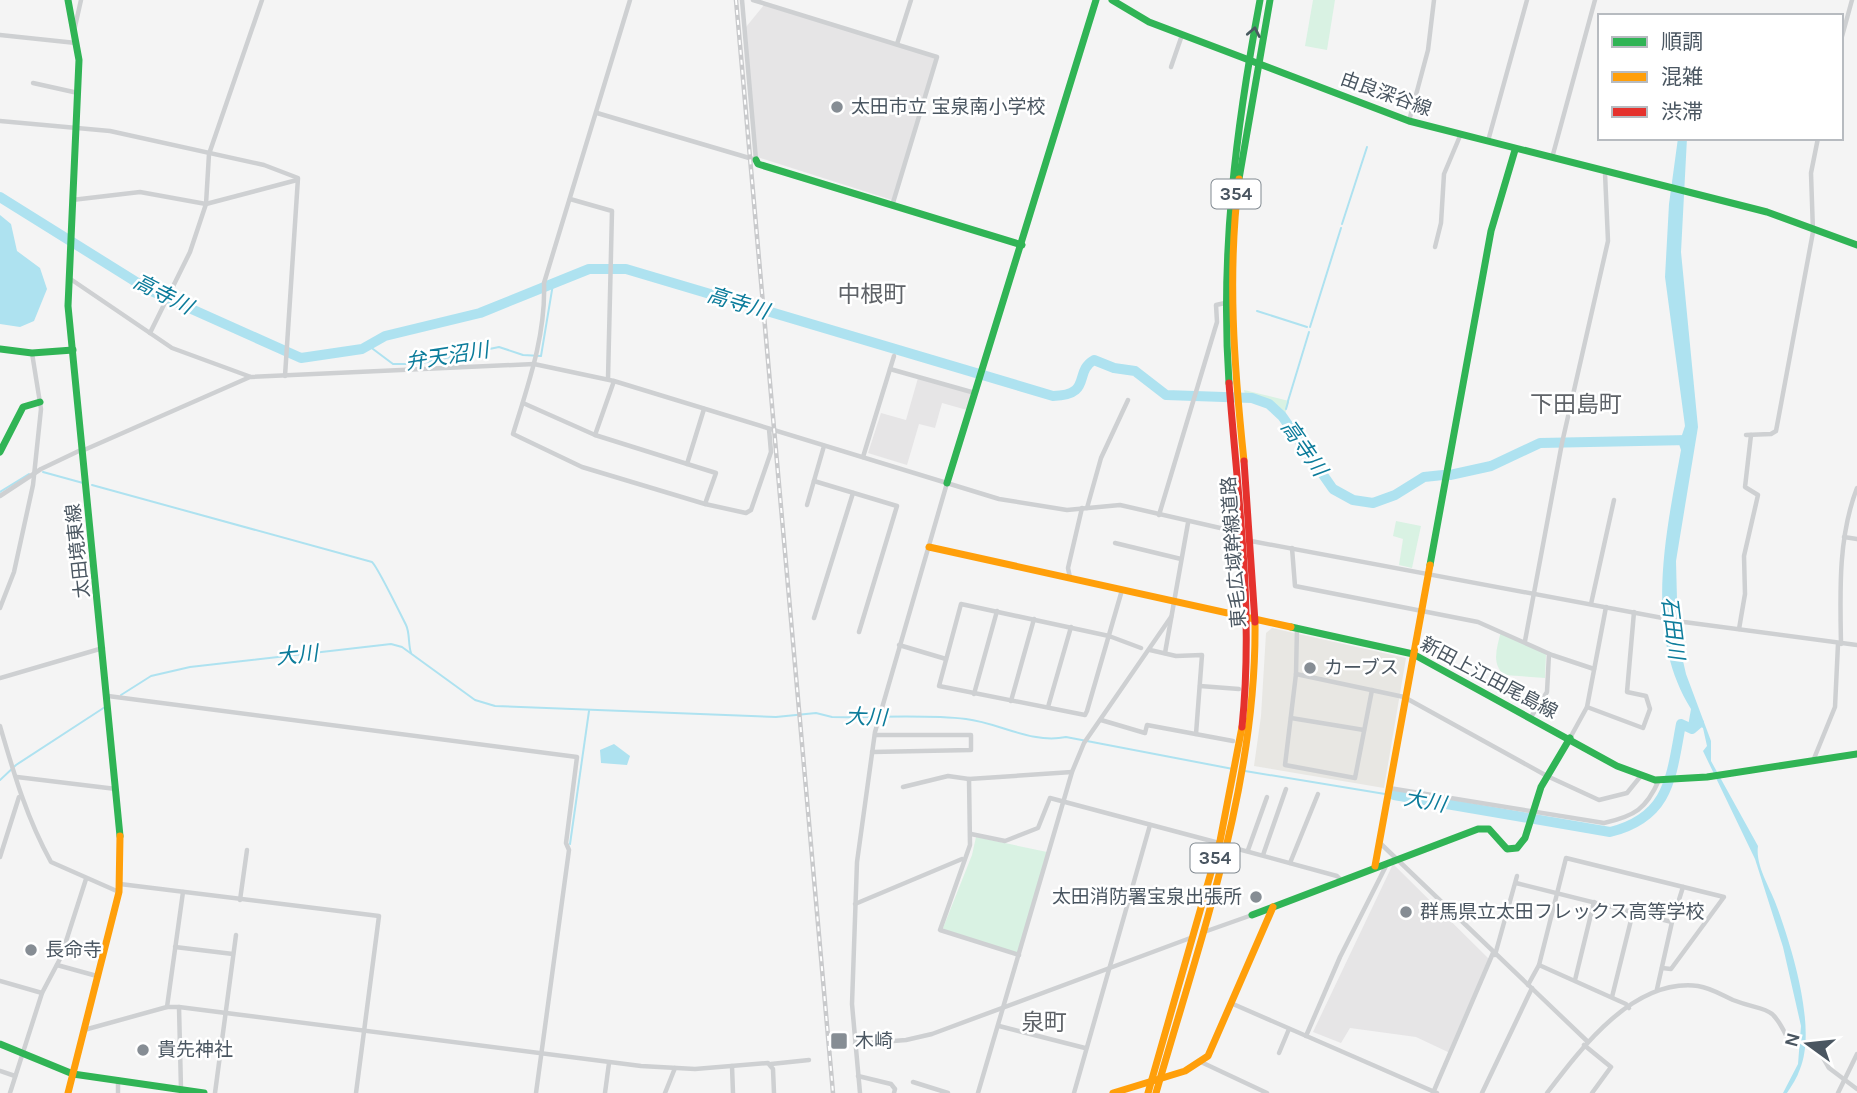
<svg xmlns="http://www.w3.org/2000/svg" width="1857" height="1093" viewBox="0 0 1857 1093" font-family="Karla,'Noto Sans JP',sans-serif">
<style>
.commercial{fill:#e8e7e3}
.education{fill:#e6e5e6}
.green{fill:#d9f2e3}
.water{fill:#aee2f0}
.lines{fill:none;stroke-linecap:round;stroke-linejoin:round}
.stream{stroke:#aee2f0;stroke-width:2}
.river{stroke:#aee2f0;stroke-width:10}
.street{stroke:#ced0d2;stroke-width:4.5}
.fast{stroke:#30b455;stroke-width:7}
.slow{stroke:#ff9f0a;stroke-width:7}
.jam{stroke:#e5322d;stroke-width:7}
.rail-casing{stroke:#c9cacc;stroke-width:4.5}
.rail{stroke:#fff;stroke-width:2;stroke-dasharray:5;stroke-linecap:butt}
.oneway{stroke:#495b60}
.poi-dot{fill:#868d94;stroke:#fff;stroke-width:2.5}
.labels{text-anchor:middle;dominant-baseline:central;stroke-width:5;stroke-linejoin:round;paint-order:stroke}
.shield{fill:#fff;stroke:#808990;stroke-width:2}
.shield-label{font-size:18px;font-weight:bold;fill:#4a5661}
.street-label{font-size:19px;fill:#4a5661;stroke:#fff}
.poi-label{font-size:19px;fill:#4a5661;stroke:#fff;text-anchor:start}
.water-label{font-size:21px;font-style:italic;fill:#0c7c9b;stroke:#fff}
.quarter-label{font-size:23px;fill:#5f6368;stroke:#fff}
</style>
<rect width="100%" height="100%" fill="#f4f4f4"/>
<polygon class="commercial" points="1272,628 1406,658 1384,788 1254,766 1261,716 1266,633"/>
<g class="education">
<polygon points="764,5 935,58 892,200 757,157 746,27"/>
<polygon points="918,378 972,394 967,410 942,403 935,428 919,424 907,465 868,453 881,413 906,420"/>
<polygon points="1393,864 1489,959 1450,1053 1416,1037 1350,1028 1341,1043 1313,1032"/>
</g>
<g class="green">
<polygon points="1313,0 1335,0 1327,50 1305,46"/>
<polygon points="1244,390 1289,401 1285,414 1322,463 1321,468 1277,407 1245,395"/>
<polygon points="1396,521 1421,526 1412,568 1399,565 1403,539 1393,536"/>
<path d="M 1501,631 L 1546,654 L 1545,678 L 1504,675 C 1491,663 1497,648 1501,631 Z"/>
<polygon points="976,837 1047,852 1018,953 945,932 943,928 972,855"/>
</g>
<g class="water">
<path d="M 1678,138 L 1687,138 L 1681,252 L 1698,427 L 1676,561 L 1678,639 L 1686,674 L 1711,741 L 1711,761 L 1758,846 C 1755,866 1771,889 1777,907 C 1792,948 1817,1028 1800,1069 C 1797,1078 1792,1085 1787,1093 L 1783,1093 L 1798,1064 L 1801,1026 L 1783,947 L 1755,859 L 1703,751 L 1707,746 L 1703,728 L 1699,726 L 1692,734 L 1688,726 L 1691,709 C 1643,632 1666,534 1681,450 L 1679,444 L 1685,426 L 1665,277 L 1669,204 Z"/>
<polygon points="0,215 11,224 17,251 40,268 47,289 34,321 20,327 0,324"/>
<polygon points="614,744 630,756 627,765 601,763 600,750"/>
</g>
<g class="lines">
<g class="stream">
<polyline points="1342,224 1367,147"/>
<polyline points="1257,311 1307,327"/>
<polyline points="1310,327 1341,228"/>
<polyline points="369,346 393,364 417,364 499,347 523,355 541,356 553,284"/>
<polyline points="1288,401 1309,332"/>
<polyline points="1286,409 1288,402"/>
<polyline points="43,472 83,483"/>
<path d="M 92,485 L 372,562 C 377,566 401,615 406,625 C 410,633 408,644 411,653"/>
<polyline points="0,492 29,474"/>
<path d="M 121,695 L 151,676 L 190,667 L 391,644 L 402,647 L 475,700 L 495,706 L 776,717 L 816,713 L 832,717 C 876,718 923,714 966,719 C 1000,723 1031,744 1066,737 L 1233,769"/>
<polyline points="1245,771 1385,794"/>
<polyline points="0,780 16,765 105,707"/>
<polyline points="570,844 589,711"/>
</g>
<g class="river">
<path d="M 0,197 L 149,290 L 301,358 L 362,349 L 385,336 L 480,313 L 589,269 L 626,269 L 1053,396 C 1093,395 1073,372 1094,360 L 1114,368 L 1135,371 L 1166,395 L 1252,398 L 1269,404 L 1282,416 L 1333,489 L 1353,500 L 1373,503 L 1395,495 L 1424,477 L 1443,475"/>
<polyline points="1450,475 1491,466 1540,443 1689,440"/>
<path d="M 1394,795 L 1610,832 C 1670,817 1671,777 1681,724 L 1692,729 L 1699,723"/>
</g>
<g class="street">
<path d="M 630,0 L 544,283 C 546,335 528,385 513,434 L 582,467 L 705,504 L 746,513 L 751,510 L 771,452 L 769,429"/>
<polyline points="753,0 937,57 892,206"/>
<polyline points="74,31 81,0"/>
<polyline points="0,35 76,43"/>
<polyline points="1841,40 1852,0"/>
<polyline points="897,44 911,0"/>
<polyline points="1171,67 1182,35"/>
<polyline points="33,83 78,93"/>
<polyline points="597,113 756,160 742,0"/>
<polyline points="0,121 110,131 264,165 298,178 285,376"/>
<polyline points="1409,121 1428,50 1434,0"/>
<polyline points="1488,141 1527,0"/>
<polyline points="1552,158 1595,0"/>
<polyline points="570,199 612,211 608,379"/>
<polyline points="72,200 140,192 206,204 297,180"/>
<polyline points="1435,247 1441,223 1444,174 1460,136"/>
<polyline points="69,278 172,348 251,377 534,364 614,381 999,499 1067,510 1120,505 1242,533"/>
<polyline points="150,333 190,252 206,204 209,154 262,0"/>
<polyline points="890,369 975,393"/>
<polyline points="523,403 595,435 716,473 705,504"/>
<polyline points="595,435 614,381"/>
<polyline points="1746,435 1771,434 1776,431 1813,232 1811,173 1818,138"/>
<polyline points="84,450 250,377"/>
<polyline points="863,457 894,356"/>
<polyline points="687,464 704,409"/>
<polyline points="814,481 897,506 859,632"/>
<polyline points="0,496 41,469 83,449"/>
<polyline points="807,505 824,446"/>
<polyline points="1087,508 1101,458 1128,400"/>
<polyline points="1159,515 1217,322 1216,305 1225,303"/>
<polyline points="1844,537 1857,539"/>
<polyline points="1251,541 1684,622 1857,645"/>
<polyline points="1115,543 1181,559"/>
<polyline points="1292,548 1295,586 1478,622 1552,655 1594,669"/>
<polyline points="1070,578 1068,568 1082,508"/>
<polyline points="1122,590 1087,711 1085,715 939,686 961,604 1109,636 1141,648"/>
<polyline points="1591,604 1614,500"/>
<polyline points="0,608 14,572 33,485 41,409 32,353"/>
<polyline points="814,618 853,493"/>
<polyline points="1297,627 1296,674 1285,765 1355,778 1372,690"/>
<polyline points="1739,629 1745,594 1744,556 1758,495 1745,487 1751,435"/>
<polyline points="1525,641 1562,443 1608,241 1605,173"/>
<path d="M 1841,644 C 1840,592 1838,537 1857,488"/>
<polyline points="899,645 946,659"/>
<polyline points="1150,650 1176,656 1202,655 1196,734"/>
<polyline points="1165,653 1188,523"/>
<polyline points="1296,674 1404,697 1547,776 1599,800 1627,793 1640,777"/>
<polyline points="0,678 103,648"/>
<polyline points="1200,686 1239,689"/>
<polyline points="974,694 997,611"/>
<polyline points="108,696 577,757 566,843 569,850 536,1093"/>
<polyline points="1011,701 1034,619"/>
<polyline points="1048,707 1071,627"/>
<polyline points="1587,707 1643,728 1650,709 1646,696 1627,692 1634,612"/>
<polyline points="1531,717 1547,692 1549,654"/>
<polyline points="1291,718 1364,730"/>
<polyline points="1101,720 1145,733 1147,725 1233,741"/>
<path d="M 0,726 C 14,774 27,819 51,862 L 119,892"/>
<polyline points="1570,738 1587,707 1606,607"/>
<polyline points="872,752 971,750 971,735 875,735"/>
<polyline points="1813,761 1835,707 1838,644"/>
<polyline points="17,777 116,789"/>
<polyline points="969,779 970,845 940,930 1019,955"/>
<polyline points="903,787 948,776 969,779 1072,772"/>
<path d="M 1389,788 L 1604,823 C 1635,816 1646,809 1659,780"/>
<polyline points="971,834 1005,841 1038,828 1050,798 1219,843"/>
<polyline points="1380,843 1587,1041"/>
<polyline points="1227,846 1337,876 1341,880"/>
<polyline points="1248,850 1267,797"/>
<polyline points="1263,855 1286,789"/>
<polyline points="0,857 19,797"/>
<polyline points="1290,863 1318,794"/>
<polyline points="1516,883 1672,922 1657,989"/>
<polyline points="120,884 379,916 356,1093"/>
<polyline points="240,900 247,850"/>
<polyline points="855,904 962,859"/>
<polyline points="1672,922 1683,887"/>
<polyline points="1204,932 1252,915"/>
<polyline points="175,947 233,954"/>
<polyline points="1495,955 1517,876"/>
<polyline points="57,965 97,976"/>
<polyline points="1539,965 1626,1004 1629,1008"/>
<polyline points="1575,980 1594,902"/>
<polyline points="0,981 42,993"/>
<polyline points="1528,985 1539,965 1566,858 1724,897 1671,969 1662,968"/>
<polyline points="1612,997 1633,912"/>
<polyline points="1233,1004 1437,1093"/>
<polyline points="167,1007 183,892"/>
<polyline points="179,1007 181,1089"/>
<polyline points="999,1026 1085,1048"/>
<polyline points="84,1030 167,1007 179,1007 641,1066 695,1069 768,1063 773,1069 774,1093"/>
<polyline points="1306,1036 1340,957 1388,862"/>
<polyline points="855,1044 906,1040 932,1034 1193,937"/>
<polyline points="1584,1045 1611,1067 1592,1093"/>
<polyline points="1818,1049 1829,1068 1857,1089"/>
<polyline points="1279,1053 1289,1029"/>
<polyline points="1201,1062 1267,1093"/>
<polyline points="771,1064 809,1060"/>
<polyline points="732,1066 733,1093"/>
<polyline points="0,1071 15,1076"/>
<polyline points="858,1076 891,1084 895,1089 894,1093"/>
<polyline points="118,1080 118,1093"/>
<polyline points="913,1082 948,1093"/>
<polyline points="10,1093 42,993 61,957 86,879"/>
<polyline points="215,1093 236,935"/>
<polyline points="605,1093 609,1063"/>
<polyline points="665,1093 675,1068"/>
<polyline points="860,1093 852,1004 857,862 875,732 947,483"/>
<polyline points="978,1093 1072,772 1084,743 1171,617"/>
<polyline points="1074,1093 1150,825"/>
<polyline points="1433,1093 1493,953"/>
<polyline points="1482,1093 1532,988"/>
<path d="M 1547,1093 C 1582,1047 1634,978 1698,986 C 1711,988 1722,995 1733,1000 C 1766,1013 1770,1002 1787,1037"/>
<polyline points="1838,1093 1857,1054"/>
</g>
<g class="fast">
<polyline points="68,0 79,60 68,306 120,836"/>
<polyline points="1112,0 1149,22 1409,121 1767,212 1857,245"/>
<polyline points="756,160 758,164 1022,245"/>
<polyline points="1239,179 1270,0"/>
<polyline points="0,349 32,353 73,350"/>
<path d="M 1229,383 C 1220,253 1236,128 1260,0"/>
<polyline points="0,452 23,407 40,402"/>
<polyline points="947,483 1096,0"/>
<polyline points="1430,565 1491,231 1515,150"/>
<polyline points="1291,627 1413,654 1617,766 1655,780 1707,777 1857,754"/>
<polyline points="1252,915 1478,829 1489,829 1507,849 1517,848 1525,838 1541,787 1570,738"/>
<polyline points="0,1044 73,1074 204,1093"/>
</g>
<g class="slow">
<path d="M 1239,179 C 1227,273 1234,366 1244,461"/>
<polyline points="929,547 1291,627"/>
<polyline points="1375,866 1430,565"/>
<polyline points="68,1093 119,892 120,836"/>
<polyline points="1113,1093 1185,1071 1208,1056 1273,907"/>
<polyline points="1148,1093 1220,841 1242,727"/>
<path d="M 1156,1093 C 1200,939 1257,784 1255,622"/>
</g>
<g class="jam">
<path d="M 1229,383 C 1238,499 1254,612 1242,727"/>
<polyline points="1244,461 1255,622"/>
</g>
<defs>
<polyline id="rail" points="736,0 833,1093"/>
</defs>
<use href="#rail" class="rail-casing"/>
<use href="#rail" class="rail"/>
</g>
<defs><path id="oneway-chevron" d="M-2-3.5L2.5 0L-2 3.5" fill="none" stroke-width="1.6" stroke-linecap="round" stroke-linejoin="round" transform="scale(1.75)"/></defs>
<use class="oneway" href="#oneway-chevron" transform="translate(1254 32) rotate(-79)"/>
<g class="poi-dot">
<circle cx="837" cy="107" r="7"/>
<circle cx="1310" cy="668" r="7"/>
<circle cx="1256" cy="897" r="7"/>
<circle cx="1406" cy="912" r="7"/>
<circle cx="31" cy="950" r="7"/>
<rect x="830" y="1032" width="18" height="18" rx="3.5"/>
<circle cx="143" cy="1050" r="7"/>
</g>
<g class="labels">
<g class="shield">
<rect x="1211.5" y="179.5" width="49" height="29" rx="5"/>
<rect x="1190.5" y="843.5" width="49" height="29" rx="5"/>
</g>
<g class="shield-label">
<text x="1236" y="194">354</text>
<text x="1215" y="858">354</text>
</g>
<g class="street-label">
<text transform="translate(1386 94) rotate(20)">由良深谷線</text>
<text transform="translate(78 551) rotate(-96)">太田境東線</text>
<text transform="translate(1234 552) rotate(-94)">東毛広域幹線道路</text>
<text transform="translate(1489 678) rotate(28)">新田上江田尾島線</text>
</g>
<g class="poi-label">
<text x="851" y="107">太田市立 宝泉南小学校</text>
<text x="1324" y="668">カーブス</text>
<text x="1242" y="897" text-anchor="end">太田消防署宝泉出張所</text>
<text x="1420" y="912">群馬県立太田フレックス高等学校</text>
<text x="45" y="950">長命寺</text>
<text x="855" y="1041">木崎</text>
<text x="157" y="1050">貴先神社</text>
</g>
<g class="water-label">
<text transform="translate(163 294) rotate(27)">高寺川</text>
<text transform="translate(738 303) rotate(17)">高寺川</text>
<text transform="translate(447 356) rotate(-9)">弁天沼川</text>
<text transform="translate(1304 448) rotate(55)">高寺川</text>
<text transform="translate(1673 628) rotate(83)">石田川</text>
<text transform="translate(297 655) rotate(-6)">大川</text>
<text transform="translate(866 717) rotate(2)">大川</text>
<text transform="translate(1425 801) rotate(10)">大川</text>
</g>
<g class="quarter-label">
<text x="872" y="294">中根町</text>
<text x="1576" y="404">下田島町</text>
<text x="1044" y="1022">泉町</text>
</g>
</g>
<rect x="1598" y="14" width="245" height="126" fill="#ffffff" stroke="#b7bbc0" stroke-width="2"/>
<rect x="1612" y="37" width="35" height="10" fill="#30b455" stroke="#b7bbc0" stroke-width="2"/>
<text x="1661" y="49" font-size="21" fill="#4a5661">順調</text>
<rect x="1612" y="72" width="35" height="10" fill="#ff9f0a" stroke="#b7bbc0" stroke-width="2"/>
<text x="1661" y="84" font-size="21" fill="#4a5661">混雑</text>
<rect x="1612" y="107" width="35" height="10" fill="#e5322d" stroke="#b7bbc0" stroke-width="2"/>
<text x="1661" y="119" font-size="21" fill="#4a5661">渋滞</text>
<g transform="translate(1808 1044) rotate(285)" stroke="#ffffff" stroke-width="5" paint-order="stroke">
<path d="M0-5L12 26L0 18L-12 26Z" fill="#4a5661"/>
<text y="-10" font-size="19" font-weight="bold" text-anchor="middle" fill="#4a5661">N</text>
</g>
</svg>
